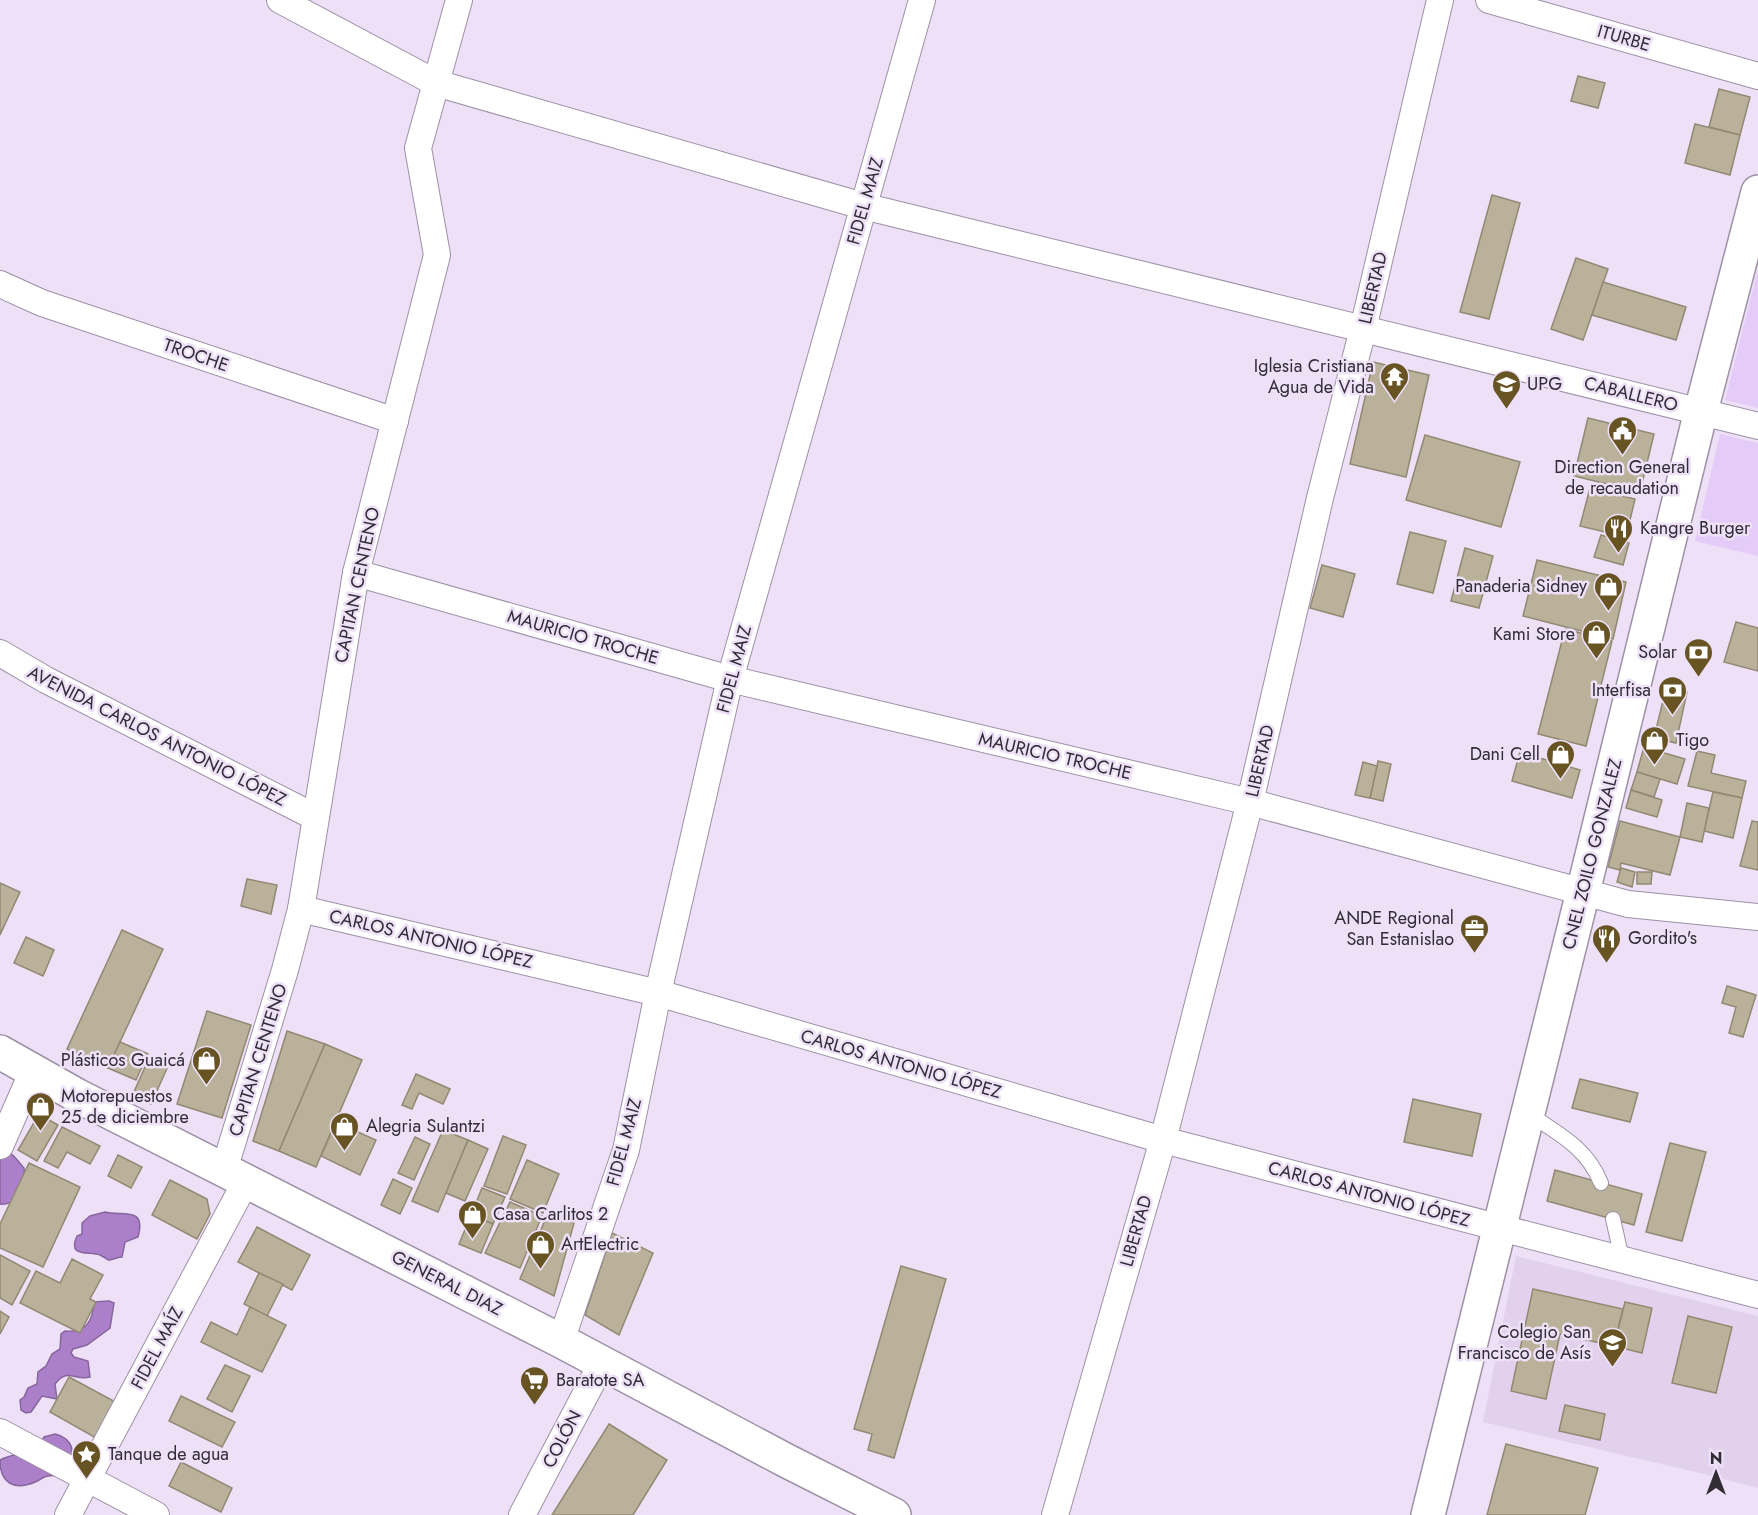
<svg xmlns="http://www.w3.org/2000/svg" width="1758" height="1515" viewBox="0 0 1758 1515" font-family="Jost,sans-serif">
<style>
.built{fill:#e1d1ed}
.green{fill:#e5ccf8}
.water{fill:#ac7fca;stroke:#87669d;stroke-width:1.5}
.building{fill:#bab19b;stroke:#928973;stroke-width:1.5}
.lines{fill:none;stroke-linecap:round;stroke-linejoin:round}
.lane-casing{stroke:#9d91a6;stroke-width:16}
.street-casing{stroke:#9d91a6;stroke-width:28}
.secondary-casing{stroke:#9d91a6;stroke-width:36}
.lane{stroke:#fff;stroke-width:14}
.street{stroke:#fff;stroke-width:26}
.secondary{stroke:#fff;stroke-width:33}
.labels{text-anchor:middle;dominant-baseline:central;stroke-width:5;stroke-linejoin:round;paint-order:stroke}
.street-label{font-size:18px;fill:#312c35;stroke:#ede0f7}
.poi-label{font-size:18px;fill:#312c35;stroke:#ede0f7;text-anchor:start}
</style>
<rect width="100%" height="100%" fill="#ede0f7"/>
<polygon class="built" points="1516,1256 1758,1316 1758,1488 1704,1474 1483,1422"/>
<g class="green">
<polygon points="1758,269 1758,408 1725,400"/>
<polygon points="1720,434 1758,443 1758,556 1695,541"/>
</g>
<g class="water">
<path d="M 0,1150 C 11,1150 17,1160 24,1168 C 24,1173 26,1179 25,1183 C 22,1195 11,1206 0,1204 Z"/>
<path d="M 105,1212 C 121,1217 147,1205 138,1237 L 125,1242 L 122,1257 C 118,1257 112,1260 108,1260 C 107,1259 102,1256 100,1255 C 89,1251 67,1258 77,1236 L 82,1234 L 82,1223 L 90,1216 Z"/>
<path d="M 109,1301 L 114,1303 L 110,1328 L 87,1345 L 73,1349 L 71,1353 L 74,1357 L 88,1361 L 90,1377 C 74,1381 68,1367 55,1384 L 57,1399 L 42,1396 L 31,1412 L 26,1413 L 21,1410 L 20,1400 L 24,1397 L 28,1388 L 37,1384 L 38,1372 L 46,1366 L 52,1354 L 60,1349 L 61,1334 L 65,1331 C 86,1333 93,1321 94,1302 Z"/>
<path d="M 55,1434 C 80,1441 73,1461 62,1476 C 58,1476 52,1475 48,1476 C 43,1476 40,1481 35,1482 C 14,1491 0,1483 0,1460 C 17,1451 33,1457 44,1437 Z"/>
</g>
<g class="building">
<polygon points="1578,76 1605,83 1598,108 1571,101"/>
<polygon points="1719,89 1750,97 1740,135 1709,127"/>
<polygon points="1695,124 1740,135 1730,175 1685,163"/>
<polygon points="1492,195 1520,203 1489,319 1460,312"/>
<polygon points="1576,258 1608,269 1583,340 1551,329"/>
<polygon points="1603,282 1686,307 1676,340 1592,315"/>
<polygon points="1373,362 1429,375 1406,477 1350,464"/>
<polygon points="1588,418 1654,434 1640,492 1574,476"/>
<polygon points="1425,435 1520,462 1501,527 1406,500"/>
<polygon points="1590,488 1635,499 1626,537 1580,526"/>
<polygon points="1410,532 1446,541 1433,593 1397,584"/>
<polygon points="1601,535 1629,543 1623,565 1594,557"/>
<polygon points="1465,548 1493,556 1479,608 1451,601"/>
<polygon points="1537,560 1626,582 1613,639 1523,616"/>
<polygon points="1322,565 1355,574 1343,617 1310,608"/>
<polygon points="1736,622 1758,628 1758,671 1724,662"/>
<polygon points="1565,629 1612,641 1586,746 1538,734"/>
<polygon points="1666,688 1687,692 1676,743 1654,738"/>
<polygon points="1644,747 1685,759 1677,784 1637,772"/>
<polygon points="1697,751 1715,755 1711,773 1746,781 1742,798 1688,786"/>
<polygon points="1520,752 1580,770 1572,798 1512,781"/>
<polygon points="1378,761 1391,764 1383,801 1370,798"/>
<polygon points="1363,762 1377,766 1370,798 1355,795"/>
<polygon points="1637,772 1660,779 1654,797 1631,790"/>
<polygon points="1631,790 1662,800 1657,817 1626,808"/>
<polygon points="1713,792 1742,798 1733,838 1704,831"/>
<polygon points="1687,803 1709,808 1702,842 1680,837"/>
<polygon points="1620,821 1680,837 1670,875 1621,863 1620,870 1608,867"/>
<polygon points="1752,821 1758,822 1758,870 1740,866"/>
<polygon points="1621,868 1635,872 1632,887 1617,882"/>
<polygon points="1637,872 1652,872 1651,884 1637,884"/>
<polygon points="247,879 277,885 271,914 241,906"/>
<polygon points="0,883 20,892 0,935"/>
<polygon points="122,930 163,949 108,1068 67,1049"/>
<polygon points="26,937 54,950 43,976 14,963"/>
<polygon points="1727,986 1756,995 1743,1037 1729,1033 1736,1007 1722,1003"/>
<polygon points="207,1011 251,1025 222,1118 177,1104"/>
<polygon points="287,1031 325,1044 279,1151 253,1141"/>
<polygon points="120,1042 148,1054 136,1080 108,1068"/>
<polygon points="325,1044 362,1060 316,1167 279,1151"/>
<polygon points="150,1056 169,1064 151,1104 132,1096"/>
<polygon points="416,1074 450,1089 443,1104 419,1093 412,1109 402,1105"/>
<polygon points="1580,1079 1638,1093 1630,1122 1572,1108"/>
<polygon points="1413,1099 1481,1114 1472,1156 1404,1142"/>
<polygon points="39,1114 58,1125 37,1161 18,1150"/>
<polygon points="336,1122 376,1140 360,1175 321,1156"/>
<polygon points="62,1127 100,1146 90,1164 67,1152 58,1168 44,1161"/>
<polygon points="443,1130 468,1140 438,1212 412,1201"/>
<polygon points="503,1136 526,1145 507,1194 484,1186"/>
<polygon points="415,1137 430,1144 414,1180 398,1173"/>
<polygon points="468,1140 488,1149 465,1201 446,1193"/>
<polygon points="1670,1143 1706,1152 1682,1241 1646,1232"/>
<polygon points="118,1155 142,1167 131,1188 108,1176"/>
<polygon points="527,1160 559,1174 543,1213 510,1199"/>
<polygon points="29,1163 80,1187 43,1267 0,1248 0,1224"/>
<polygon points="1555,1170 1642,1194 1634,1225 1547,1201"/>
<polygon points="393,1179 412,1188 400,1214 381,1205"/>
<polygon points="170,1180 207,1199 210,1214 197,1239 152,1215"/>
<polygon points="482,1188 505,1197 493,1224 471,1215"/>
<polygon points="510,1202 542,1216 520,1268 485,1253"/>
<polygon points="548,1213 574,1223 554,1296 520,1279"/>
<polygon points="471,1215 493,1224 481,1253 459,1244"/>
<polygon points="257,1227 310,1255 292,1290 238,1262"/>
<polygon points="612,1233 653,1253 619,1335 585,1315"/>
<polygon points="0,1255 30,1271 12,1305 0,1298"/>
<polygon points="72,1259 103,1275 90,1299 96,1302 80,1333 20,1303 36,1271 60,1283"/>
<polygon points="901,1266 946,1279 894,1458 868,1450 872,1434 854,1429"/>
<polygon points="259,1273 283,1284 267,1316 244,1304"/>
<polygon points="1533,1289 1623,1309 1614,1346 1560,1334 1546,1399 1511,1391"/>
<polygon points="1625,1302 1652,1308 1642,1353 1614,1346"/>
<polygon points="250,1307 286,1325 262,1372 201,1342 211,1322 237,1335"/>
<polygon points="0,1311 9,1317 0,1334"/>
<polygon points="1688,1316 1732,1327 1716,1393 1672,1383"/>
<polygon points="225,1365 250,1376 232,1412 207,1399"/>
<polygon points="69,1377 123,1406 103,1442 50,1412"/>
<polygon points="181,1396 235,1422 222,1447 169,1421"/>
<polygon points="1565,1405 1605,1414 1600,1440 1559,1431"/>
<polygon points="609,1424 667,1460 633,1515 552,1515"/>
<polygon points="1506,1444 1598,1468 1585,1515 1487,1515"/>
<polygon points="181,1462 232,1488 221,1512 169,1486"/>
</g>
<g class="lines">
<defs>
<g id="lane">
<path d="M 1529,1114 C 1559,1134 1587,1148 1601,1183"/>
<polyline points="1613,1219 1622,1259"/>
</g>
<g id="street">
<polyline points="280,0 436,83 863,206 1758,426"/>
<polyline points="1489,0 1758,76"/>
<polyline points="0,284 42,303 395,421"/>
<polyline points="356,573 730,679 1250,802 1628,904 1758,917"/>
<polyline points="0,653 46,680 315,817"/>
<polyline points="301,909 658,993 1163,1140 1758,1295"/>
<polyline points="0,1146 33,1071"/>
<polyline points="224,1170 285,970 301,909 356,573 437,255 418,148 459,0"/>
<polyline points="561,1341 626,1150 658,993 730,679 922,0"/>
<polyline points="0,1432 156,1515"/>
<polyline points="68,1515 246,1181"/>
<polyline points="522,1515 602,1363"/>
<polyline points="1055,1515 1163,1140 1250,802 1320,498 1363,329 1440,0"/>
</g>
<g id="secondary">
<polyline points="0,1052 78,1096 561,1341 787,1461 894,1515"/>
<polyline points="1428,1515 1583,892 1701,411 1758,192"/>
</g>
</defs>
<use href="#lane" class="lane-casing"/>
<use href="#street" class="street-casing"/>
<use href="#secondary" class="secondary-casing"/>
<use href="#lane" class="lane"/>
<use href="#street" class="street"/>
<use href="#secondary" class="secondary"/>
</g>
<defs>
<symbol id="temple-pin" viewBox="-11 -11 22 30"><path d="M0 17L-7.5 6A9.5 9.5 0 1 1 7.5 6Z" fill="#675422" stroke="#ede0f7"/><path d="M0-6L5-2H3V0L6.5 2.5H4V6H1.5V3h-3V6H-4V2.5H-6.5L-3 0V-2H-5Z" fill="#fff"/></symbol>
<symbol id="university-pin" viewBox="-11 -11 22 30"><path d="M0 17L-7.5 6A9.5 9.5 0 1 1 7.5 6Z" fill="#675422" stroke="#ede0f7"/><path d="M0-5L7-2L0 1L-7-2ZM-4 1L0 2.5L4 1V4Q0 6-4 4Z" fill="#fff"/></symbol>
<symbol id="civic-pin" viewBox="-11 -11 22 30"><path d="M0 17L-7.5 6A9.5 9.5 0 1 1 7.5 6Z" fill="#675422" stroke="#ede0f7"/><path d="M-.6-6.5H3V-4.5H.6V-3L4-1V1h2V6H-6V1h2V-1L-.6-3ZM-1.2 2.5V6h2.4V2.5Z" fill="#fff"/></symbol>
<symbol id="restaurant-pin" viewBox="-11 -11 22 30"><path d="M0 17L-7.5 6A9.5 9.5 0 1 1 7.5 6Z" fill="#675422" stroke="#ede0f7"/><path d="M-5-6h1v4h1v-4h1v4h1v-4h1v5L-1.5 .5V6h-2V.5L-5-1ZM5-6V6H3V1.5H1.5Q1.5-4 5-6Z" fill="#fff"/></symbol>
<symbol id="shop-pin" viewBox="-11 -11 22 30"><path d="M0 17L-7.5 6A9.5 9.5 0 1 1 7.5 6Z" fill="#675422" stroke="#ede0f7"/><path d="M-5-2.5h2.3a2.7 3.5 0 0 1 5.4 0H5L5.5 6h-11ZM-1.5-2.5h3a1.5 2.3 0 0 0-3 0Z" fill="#fff"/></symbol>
<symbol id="bank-pin" viewBox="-11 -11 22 30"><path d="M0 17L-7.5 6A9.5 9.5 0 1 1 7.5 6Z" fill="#675422" stroke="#ede0f7"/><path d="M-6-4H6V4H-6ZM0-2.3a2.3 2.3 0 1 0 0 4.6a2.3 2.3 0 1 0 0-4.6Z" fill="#fff"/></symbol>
<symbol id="office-pin" viewBox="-11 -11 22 30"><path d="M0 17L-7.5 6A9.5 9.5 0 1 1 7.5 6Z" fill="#675422" stroke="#ede0f7"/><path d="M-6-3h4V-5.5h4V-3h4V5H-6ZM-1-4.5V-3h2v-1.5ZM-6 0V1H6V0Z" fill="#fff"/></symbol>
<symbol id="supermarket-pin" viewBox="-11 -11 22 30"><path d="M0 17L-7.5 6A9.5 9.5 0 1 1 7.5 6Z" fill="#675422" stroke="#ede0f7"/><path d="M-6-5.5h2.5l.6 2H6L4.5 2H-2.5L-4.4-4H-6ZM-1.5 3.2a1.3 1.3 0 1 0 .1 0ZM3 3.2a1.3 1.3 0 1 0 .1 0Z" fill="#fff"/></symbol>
<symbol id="sight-pin" viewBox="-11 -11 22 30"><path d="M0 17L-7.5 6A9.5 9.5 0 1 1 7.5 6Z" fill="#675422" stroke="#ede0f7"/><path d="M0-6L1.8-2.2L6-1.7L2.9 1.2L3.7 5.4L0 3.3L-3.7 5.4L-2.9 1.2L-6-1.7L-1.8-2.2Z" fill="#fff"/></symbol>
</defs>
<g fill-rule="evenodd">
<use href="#temple-pin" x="1378" y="360" width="33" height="45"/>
<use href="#university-pin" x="1490" y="368" width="33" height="45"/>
<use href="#civic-pin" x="1606" y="414" width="33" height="45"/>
<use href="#restaurant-pin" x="1602" y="512" width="33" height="45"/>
<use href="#shop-pin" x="1592" y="570" width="33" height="45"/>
<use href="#shop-pin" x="1580" y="618" width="33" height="45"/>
<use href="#bank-pin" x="1682" y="636" width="33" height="45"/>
<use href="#bank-pin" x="1656" y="674" width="33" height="45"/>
<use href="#shop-pin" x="1638" y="724" width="33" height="45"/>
<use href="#shop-pin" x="1544" y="738" width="33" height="45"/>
<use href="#office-pin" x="1458" y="912" width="33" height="45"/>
<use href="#restaurant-pin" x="1590" y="922" width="33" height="45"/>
<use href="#shop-pin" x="190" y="1044" width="33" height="45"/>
<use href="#shop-pin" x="24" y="1090" width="33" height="45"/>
<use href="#shop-pin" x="328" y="1110" width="33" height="45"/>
<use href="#shop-pin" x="456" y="1198" width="33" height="45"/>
<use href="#shop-pin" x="524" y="1228" width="33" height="45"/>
<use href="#university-pin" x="1596" y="1326" width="33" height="45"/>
<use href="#supermarket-pin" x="518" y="1364" width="33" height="45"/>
<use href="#sight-pin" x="70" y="1438" width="33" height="45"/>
</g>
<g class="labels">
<g class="street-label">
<text transform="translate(1624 38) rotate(16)">ITURBE</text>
<text transform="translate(865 201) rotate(-74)">FIDEL MAIZ</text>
<text transform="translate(1373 288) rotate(-77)">LIBERTAD</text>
<text transform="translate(196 355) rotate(19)">TROCHE</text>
<text transform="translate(1631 394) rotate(14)">CABALLERO</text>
<text transform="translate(357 585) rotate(-78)">CAPITAN CENTENO</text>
<text transform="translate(583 637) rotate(16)">MAURICIO TROCHE</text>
<text transform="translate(734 669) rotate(-75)">FIDEL MAIZ</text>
<text transform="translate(157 736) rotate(27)">AVENIDA CARLOS ANTONIO LÓPEZ</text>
<text transform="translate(1055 756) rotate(13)">MAURICIO TROCHE</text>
<text transform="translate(1260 761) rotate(-77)">LIBERTAD</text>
<text transform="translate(1592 854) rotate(-76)">CNEL ZOILO GONZALEZ</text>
<text transform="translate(431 939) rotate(13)">CARLOS ANTONIO LÓPEZ</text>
<text transform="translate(258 1060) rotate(-73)">CAPITAN CENTENO</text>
<text transform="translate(901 1064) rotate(16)">CARLOS ANTONIO LÓPEZ</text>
<text transform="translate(624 1142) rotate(-75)">FIDEL MAIZ</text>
<text transform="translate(1369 1194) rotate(15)">CARLOS ANTONIO LÓPEZ</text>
<text transform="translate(1136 1231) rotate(-74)">LIBERTAD</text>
<text transform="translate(447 1283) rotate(27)">GENERAL DIAZ</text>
<text transform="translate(157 1348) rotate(-62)">FIDEL MAÍZ</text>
<text transform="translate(562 1439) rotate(-62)">COLÓN</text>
</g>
<g class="poi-label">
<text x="1374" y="366" text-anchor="end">Iglesia Cristiana<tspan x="1374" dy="21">Agua de Vida</tspan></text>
<text x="1527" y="384">UPG</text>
<text x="1622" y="467" text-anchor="middle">Direction General<tspan x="1622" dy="21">de recaudation</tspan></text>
<text x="1640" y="528">Kangre Burger</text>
<text x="1587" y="586" text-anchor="end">Panaderia Sidney</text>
<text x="1575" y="634" text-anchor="end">Kami Store</text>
<text x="1677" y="652" text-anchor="end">Solar</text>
<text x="1651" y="690" text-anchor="end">Interfisa</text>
<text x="1676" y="740">Tigo</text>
<text x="1540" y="754" text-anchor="end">Dani Cell</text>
<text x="1454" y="918" text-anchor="end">ANDE Regional<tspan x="1454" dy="21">San Estanislao</tspan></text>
<text x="1628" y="938">Gordito's</text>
<text x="185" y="1060" text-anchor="end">Plásticos Guaicá</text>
<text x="61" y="1096">Motorepuestos<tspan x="61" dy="21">25 de diciembre</tspan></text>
<text x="366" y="1126">Alegria Sulantzi</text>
<text x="493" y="1214">Casa Carlitos 2</text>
<text x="561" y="1244">ArtElectric</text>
<text x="1591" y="1332" text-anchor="end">Colegio San<tspan x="1591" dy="21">Francisco de Asís</tspan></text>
<text x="556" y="1380">Baratote SA</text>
<text x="108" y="1454">Tanque de agua</text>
</g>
</g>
<g transform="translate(1716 1473)" stroke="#ede0f7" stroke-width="4.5" paint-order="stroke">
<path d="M0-4.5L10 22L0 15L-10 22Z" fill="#312c35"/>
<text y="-9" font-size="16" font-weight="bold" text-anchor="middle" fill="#312c35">N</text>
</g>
</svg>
